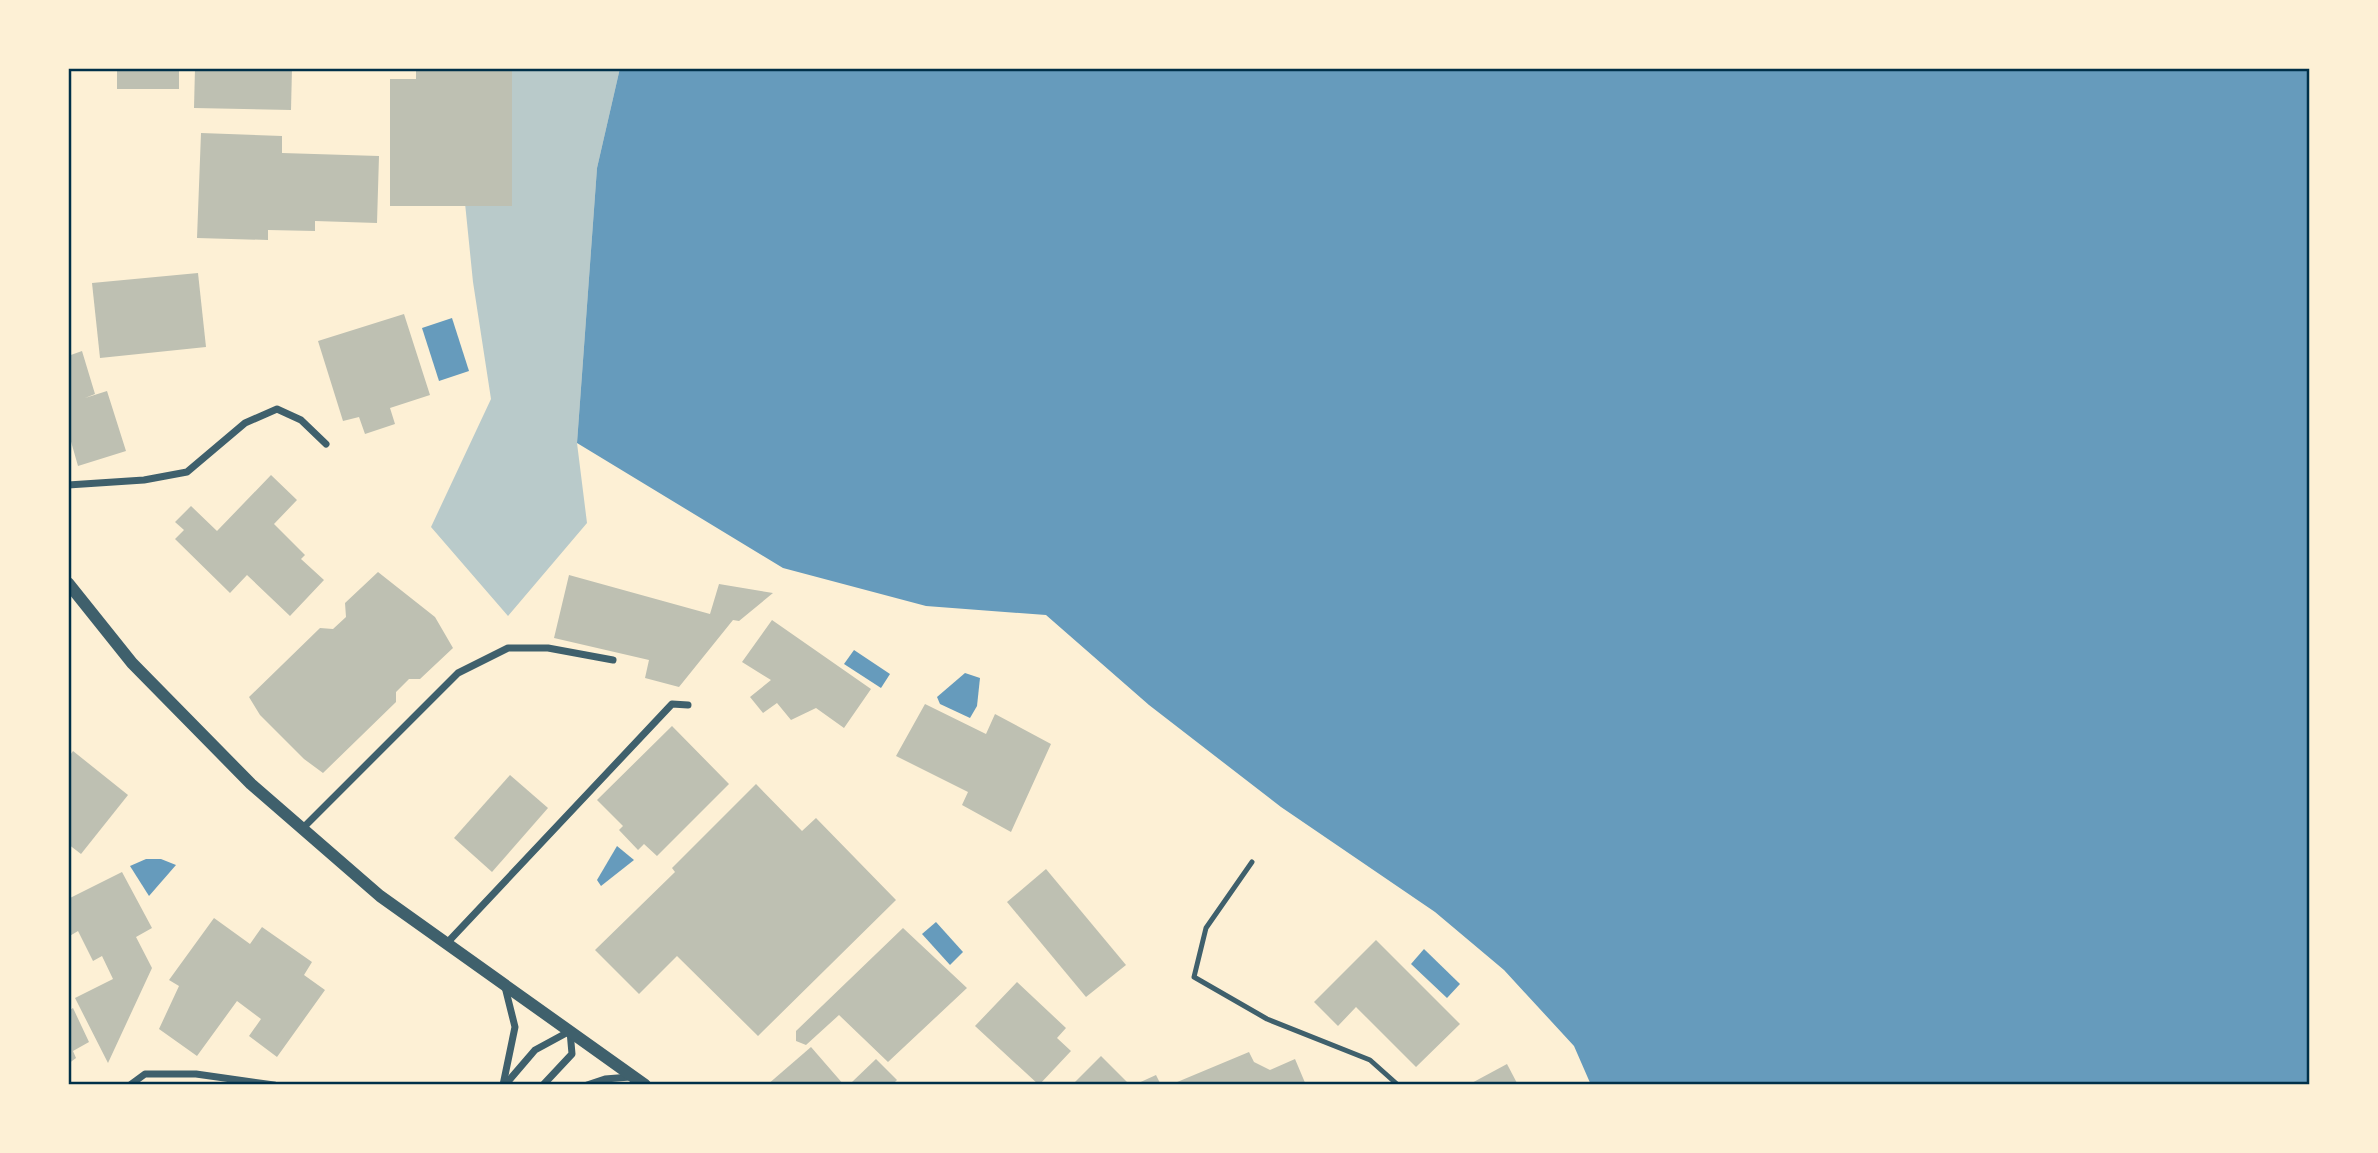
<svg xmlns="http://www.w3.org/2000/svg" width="2378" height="1153" viewBox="0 0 2378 1153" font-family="'Space Grotesk',sans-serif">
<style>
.green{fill:#b9caca}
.water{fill:#669bbc}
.building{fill:#bec0b2}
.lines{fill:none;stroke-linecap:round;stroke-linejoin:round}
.service{stroke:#3f606c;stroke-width:5}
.minor{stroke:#3f606c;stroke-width:7}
.tertiary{stroke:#3f606c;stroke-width:12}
.neatline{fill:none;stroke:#003049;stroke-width:2.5}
</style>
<rect width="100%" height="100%" fill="#fdf0d5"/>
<polygon class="green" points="465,68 620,68 597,168 577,443 587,523 508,616 431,527 491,399 473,282 465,203"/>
<g class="water">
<polygon points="620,68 2310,68 2310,1085 1591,1085 1574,1046 1504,970 1435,912 1281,807 1149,705 1046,615 926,606 783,568 577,443 597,168"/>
<polygon points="452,318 469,371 439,381 422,328"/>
<polygon points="854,650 890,674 881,688 844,664"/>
<polygon points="965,673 980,678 977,706 970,718 940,704 937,697"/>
<polygon points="617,846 634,860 601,886 597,880"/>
<polygon points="146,859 161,859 176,865 149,896 130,866"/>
<polygon points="936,922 963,952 950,965 922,934"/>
<polygon points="1424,949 1460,984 1447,998 1411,964"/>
</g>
<g class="building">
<rect x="117" y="68" width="62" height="21"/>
<polygon points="195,68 292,68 291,110 194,108"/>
<polygon points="416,68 512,68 512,206 390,206 390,79 416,79"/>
<polygon points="201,133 282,136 282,153 379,156 377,223 315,221 315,231 268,230 268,240 197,238"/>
<polygon points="198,273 206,347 100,358 92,283"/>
<polygon points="404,314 430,395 390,408 395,424 365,434 359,417 343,421 318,341"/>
<polygon points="82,351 95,394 85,398 107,391 126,451 78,466 68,431 68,356"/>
<polygon points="271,475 297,500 274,524 305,555 301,559 324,580 290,616 247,575 230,593 175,539 184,530 175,522 191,506 217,531"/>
<polygon points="378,572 435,617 453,648 420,679 409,679 396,692 396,702 323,773 304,759 260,715 249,697 320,628 333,629 346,617 345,603"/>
<polygon points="569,575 710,614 719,584 773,593 739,621 733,620 679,687 645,678 649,660 554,638"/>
<polygon points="772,620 871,689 844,728 816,708 791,720 777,703 763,713 750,697 771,680 742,662"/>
<polygon points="925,704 986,734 995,714 1051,744 1011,832 962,805 968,792 896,756"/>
<polygon points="672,726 729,784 657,856 644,844 638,850 619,830 623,826 597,800"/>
<polygon points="73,751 128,795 81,854 68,844 68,758"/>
<polygon points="510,775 548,808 492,872 454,838"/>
<polygon points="756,784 802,831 816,818 896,900 758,1036 677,956 639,994 595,950 675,872 672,868"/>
<polygon points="1046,869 1126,965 1086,997 1007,902"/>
<polygon points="122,872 152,928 136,937 152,968 108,1063 75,998 113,979 102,956 93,961 78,931 68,937 68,899"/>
<polygon points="214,918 250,944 262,927 312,962 304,975 325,990 277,1057 249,1036 261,1019 237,1001 197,1056 159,1029 179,986 169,980"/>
<polygon points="903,928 967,988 888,1062 839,1015 806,1045 796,1041 796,1031"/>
<polygon points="1376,940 1460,1024 1416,1067 1356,1007 1338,1026 1314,1002"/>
<polygon points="1017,982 1066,1028 1057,1038 1071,1051 1039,1085 975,1026"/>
<polygon points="73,1008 89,1042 73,1051 76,1058 68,1064 68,1011"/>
<polygon points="811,1047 844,1085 767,1085"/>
<polygon points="1249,1052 1254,1062 1270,1070 1295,1059 1306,1085 1170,1085"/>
<polygon points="1101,1056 1130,1085 1072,1085"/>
<polygon points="876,1059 897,1080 892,1085 854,1085 852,1082"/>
<polygon points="1507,1064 1518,1085 1468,1085"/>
<polygon points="1156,1075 1161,1085 1134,1085"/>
</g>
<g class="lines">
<polyline class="service" points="1252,862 1206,928 1194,977 1267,1019 1370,1060 1398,1085"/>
<g class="minor">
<polyline points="68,485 144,480 187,472 245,423 277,409 301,420 326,444"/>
<polyline points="302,829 458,673 508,648 548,648 613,660"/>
<polyline points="447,943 672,704 688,705"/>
<polyline points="130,1085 145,1074 196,1074 274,1085"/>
<polyline points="503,1085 515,1027 505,987"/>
<polyline points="505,1085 535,1050 570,1031 572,1054 543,1085"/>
<polyline points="587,1085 605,1079 630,1077"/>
</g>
<polyline class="tertiary" points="68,583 132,663 251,784 380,896 645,1085"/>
</g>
<rect width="2378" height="1153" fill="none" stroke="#fdf0d5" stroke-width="140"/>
<rect x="70" y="70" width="2238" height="1013" class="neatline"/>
</svg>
